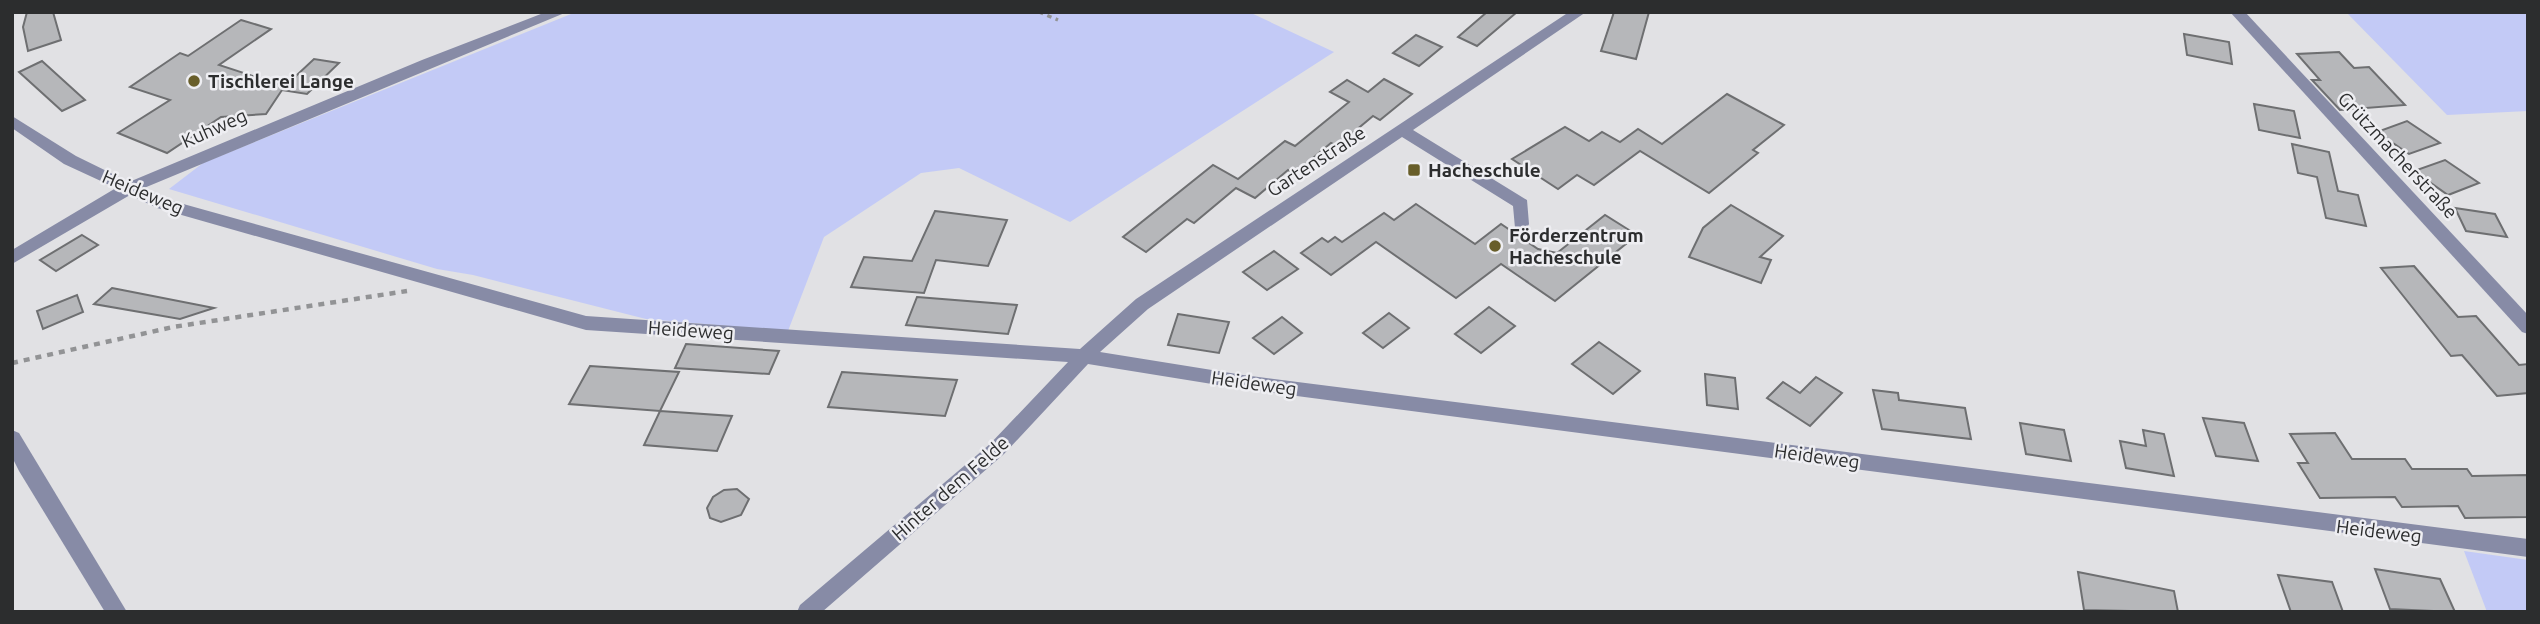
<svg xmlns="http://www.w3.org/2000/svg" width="2540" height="624" viewBox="0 0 2540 624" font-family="Ubuntu,sans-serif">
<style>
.green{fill:#c3caf6}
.building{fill:#b6b7ba;stroke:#6e6f71;stroke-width:2}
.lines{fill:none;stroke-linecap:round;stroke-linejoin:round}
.path-far1{stroke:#929395;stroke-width:3.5;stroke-dasharray:4.5 4.5;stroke-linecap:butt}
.path{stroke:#929395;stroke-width:4.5;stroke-dasharray:6 6;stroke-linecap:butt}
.minor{fill:#878ba6;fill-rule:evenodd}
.poi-dot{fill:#685e2a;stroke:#eeeef2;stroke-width:2.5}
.labels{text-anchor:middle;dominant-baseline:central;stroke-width:5;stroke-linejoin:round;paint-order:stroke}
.poi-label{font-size:19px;font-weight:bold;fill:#2c2d2e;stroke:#eeeef2;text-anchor:start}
.street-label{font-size:19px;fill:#2c2d2e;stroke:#eeeef2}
</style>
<rect width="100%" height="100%" fill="#e1e1e4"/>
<g class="green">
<polygon points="576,12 1249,12 1334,52 1070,222 959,168 921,173 824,237 788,331 646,319 473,275 437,269 169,189 203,163"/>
<polygon points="2346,12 2528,12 2528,111 2447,115"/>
<polygon points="2464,551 2528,560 2528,612 2487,612"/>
</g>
<g class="building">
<polygon points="27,12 53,12 61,40 28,51 23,27"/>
<polygon points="1487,12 1517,12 1477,46 1458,37"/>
<polygon points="1614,12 1649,12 1636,59 1601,51"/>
<polygon points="241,20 271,29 219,65 284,86 282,89 314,59 339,63 307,94 282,90 266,114 221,117 167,153 118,133 170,100 130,87 180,53 188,56"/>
<polygon points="2184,34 2229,42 2232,64 2187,55"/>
<polygon points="1416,35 1442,47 1419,66 1393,53"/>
<polygon points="2339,52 2354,68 2369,67 2405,105 2340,110 2312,80 2320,80 2297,54"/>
<polygon points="42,61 85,100 62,111 19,72"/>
<polygon points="1384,79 1412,94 1380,120 1373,116 1337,146 1331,143 1294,174 1288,170 1255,198 1236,188 1194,223 1187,219 1146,252 1123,237 1213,165 1238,179 1285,141 1295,146 1349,102 1330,92 1347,80 1368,92"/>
<polygon points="1727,94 1784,125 1753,150 1758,153 1709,193 1640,151 1594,185 1577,175 1558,189 1512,159 1565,127 1589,141 1602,132 1620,142 1638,129 1662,144"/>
<polygon points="2254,104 2294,111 2300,138 2259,130"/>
<polygon points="2407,121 2440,143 2409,154 2377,132"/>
<polygon points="2292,144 2329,152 2338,191 2358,195 2366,226 2326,218 2317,177 2298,173"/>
<polygon points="2445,160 2479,183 2448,195 2414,171"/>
<polygon points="1416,204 1475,244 1501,224 1538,249 1557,253 1605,215 1637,235 1555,301 1501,264 1456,298 1376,242 1331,275 1301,253 1322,238 1328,242 1335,237 1342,242 1384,213 1394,220"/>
<polygon points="1731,205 1783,236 1760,257 1771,260 1761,283 1689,257 1703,228"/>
<polygon points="2455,208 2495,214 2507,237 2466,231"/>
<polygon points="935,211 1007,220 988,266 936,260 924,293 851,287 864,257 912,261"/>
<polygon points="82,235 98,245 56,271 40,260"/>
<polygon points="1274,251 1298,269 1267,290 1243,272"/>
<polygon points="2414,266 2458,317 2476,316 2519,365 2528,364 2528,393 2497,396 2462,355 2451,356 2381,268"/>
<polygon points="112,288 214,308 180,319 94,304"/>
<polygon points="77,295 83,312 43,329 37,311"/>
<polygon points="917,297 1017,305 1008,334 906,325"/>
<polygon points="1489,307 1515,326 1481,353 1455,334"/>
<polygon points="1389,313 1409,328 1383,348 1363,333"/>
<polygon points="1178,314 1229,322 1219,353 1168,345"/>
<polygon points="1282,317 1302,333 1274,354 1253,338"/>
<polygon points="1599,342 1640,371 1613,394 1572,364"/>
<polygon points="686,344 779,351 769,374 675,368"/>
<polygon points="590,366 679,372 660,411 569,404"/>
<polygon points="842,372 957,380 945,416 828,407"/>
<polygon points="1705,374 1735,378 1738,409 1707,405"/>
<polygon points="1816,377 1842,393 1810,426 1767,398 1783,382 1800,393"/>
<polygon points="1873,390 1898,393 1899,400 1965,408 1971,439 1882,429"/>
<polygon points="660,411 732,416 717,451 644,445"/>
<polygon points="2203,418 2244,423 2258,461 2216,456"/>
<polygon points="2020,423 2064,430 2071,461 2026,454"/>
<polygon points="2143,430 2164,434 2174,476 2126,468 2120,441 2146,446"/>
<polygon points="2335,433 2352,459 2405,459 2412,469 2467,469 2472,476 2528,475 2528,517 2465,518 2458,506 2402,507 2395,497 2320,498 2298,463 2308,463 2290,434"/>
<polygon points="737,489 749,499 741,515 721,522 710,518 707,508 713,497 724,490"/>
<polygon points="2375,569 2440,579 2455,612 2390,609"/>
<polygon points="2078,572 2174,591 2178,612 2084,610"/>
<polygon points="2278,575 2332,582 2343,612 2291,612"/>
</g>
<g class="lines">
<polyline class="path-far1" points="1039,12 1058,20"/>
<polyline class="path" points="12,363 173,327 407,291"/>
<g class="minor">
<polygon points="546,12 567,12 144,188 169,200 586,316 1080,349 1136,299 1569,12 1586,12 1413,130 1527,200 1529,224 1527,228 1515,228 1513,206 1402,137 1148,309 1100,352 1243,375 2528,539 2528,557 1243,389 1088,364 1004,454 822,612 797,612 800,605 990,444 1068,362 586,330 157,208 130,195 12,264 12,250 116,188 64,164 12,128 12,116 76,156 129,182 422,60"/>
<polygon points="2230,12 2245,12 2528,315 2528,334 2522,332"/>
<polygon points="12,430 19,433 127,612 105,612 19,471 12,457"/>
</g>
</g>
<g class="poi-dot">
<circle cx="194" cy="81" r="7"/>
<rect x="1407" y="163" width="14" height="14" rx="3.5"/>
<circle cx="1495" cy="246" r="7"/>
</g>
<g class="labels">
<g class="poi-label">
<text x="208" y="81">Tischlerei Lange</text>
<text x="1428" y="170">Hacheschule</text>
<text x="1509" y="235">Förderzentrum<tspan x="1509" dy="22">Hacheschule</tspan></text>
</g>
<g class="street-label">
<text transform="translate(214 128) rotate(-24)">Kuhweg</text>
<text transform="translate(2398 155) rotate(47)">Grützmacherstraße</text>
<text transform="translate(1316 161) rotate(-33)">Gartenstraße</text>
<text transform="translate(143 192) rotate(23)">Heideweg</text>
<text transform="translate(691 330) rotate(4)">Heideweg</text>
<text transform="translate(1254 383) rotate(8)">Heideweg</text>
<text transform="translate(1817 456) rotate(8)">Heideweg</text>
<text transform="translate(950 488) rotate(-41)">Hinter dem Felde</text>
<text transform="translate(2379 531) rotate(7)">Heideweg</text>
</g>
</g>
<rect width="2540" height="624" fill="none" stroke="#2c2d2e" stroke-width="28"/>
</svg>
